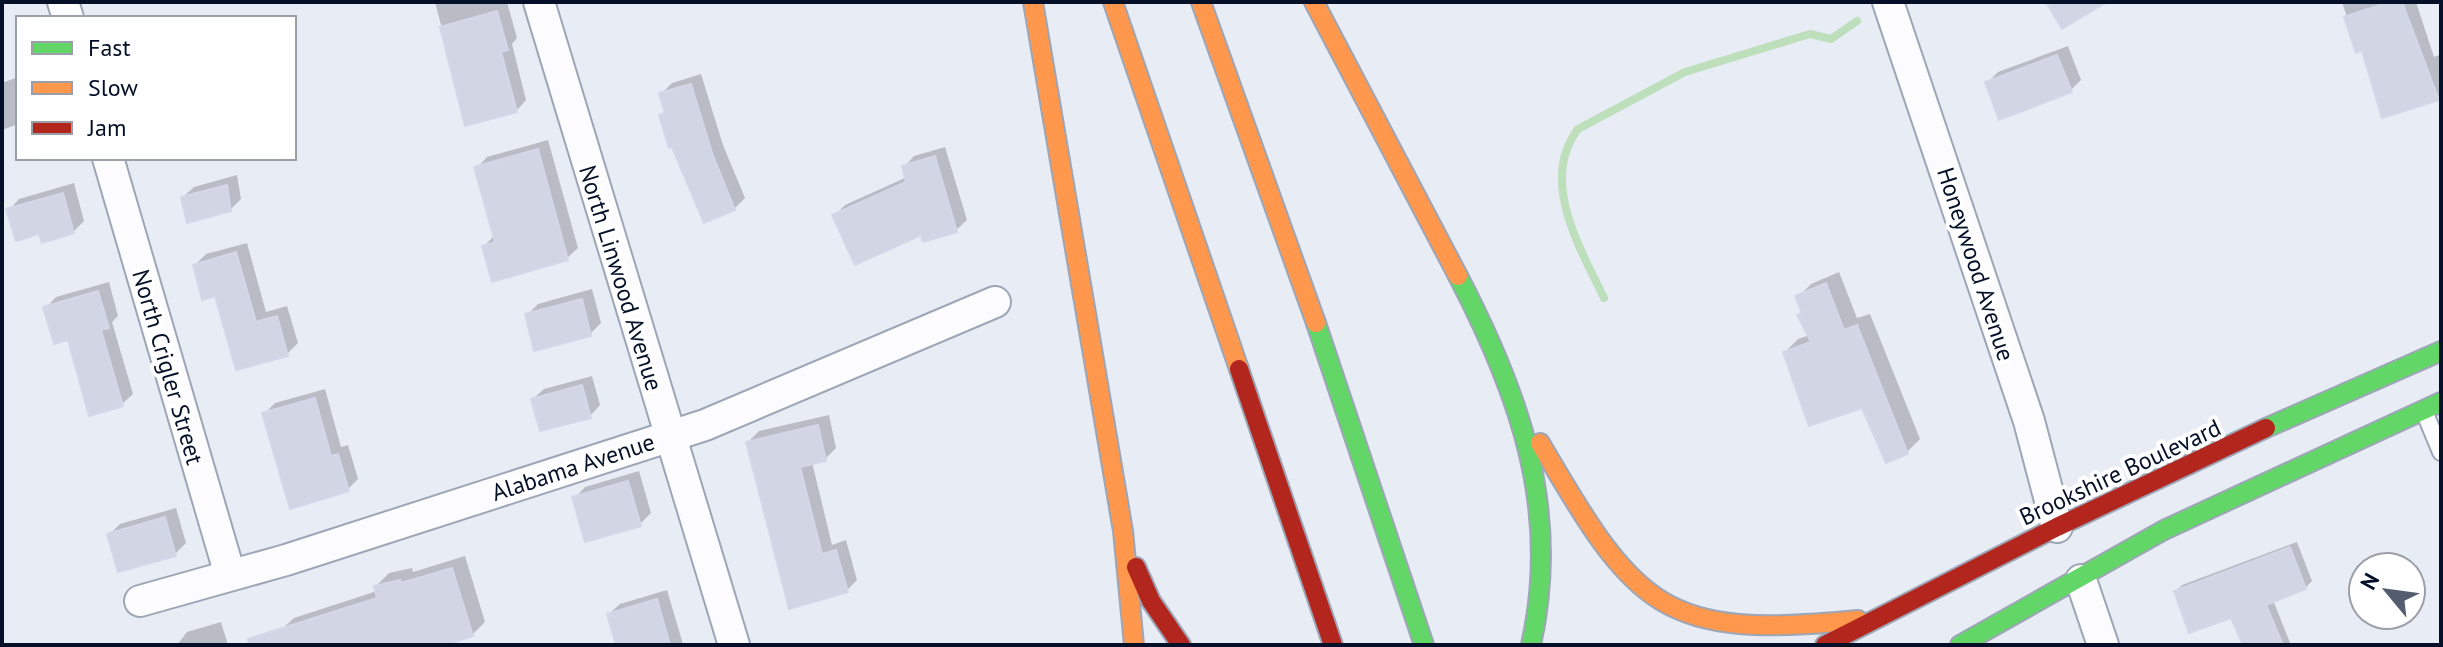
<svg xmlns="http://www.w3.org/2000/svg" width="2443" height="647" viewBox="0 0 2443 647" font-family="'PT Sans',sans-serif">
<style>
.shadow{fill:#0003}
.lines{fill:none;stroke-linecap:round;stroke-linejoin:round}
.stream{stroke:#bedfbc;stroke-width:8}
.building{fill:#d2d5e4;stroke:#d4d7e9;stroke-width:2}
.lane-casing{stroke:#9da6b6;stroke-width:20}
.street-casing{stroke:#9da6b6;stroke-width:34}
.fast-casing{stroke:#9da6b6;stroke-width:22}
.slow-casing{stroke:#9da6b6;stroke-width:22}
.jam-casing{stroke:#9da6b6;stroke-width:22}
.lane{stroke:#fcfcfe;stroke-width:16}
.street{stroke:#fcfcfe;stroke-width:30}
.fast{stroke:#63d668;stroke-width:18}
.slow{stroke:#ff974d;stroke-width:18}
.jam{stroke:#b3261e;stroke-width:18}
.labels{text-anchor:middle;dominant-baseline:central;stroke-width:8;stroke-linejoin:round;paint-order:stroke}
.street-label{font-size:24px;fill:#041028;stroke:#fff}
</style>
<rect width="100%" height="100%" fill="#e8ecf5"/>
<g class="shadow">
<polygon points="435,2 507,2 517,38 512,44 526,100 516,111 467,124"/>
<polygon points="2342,2 2416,2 2434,57 2439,55 2441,63 2441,95 2438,98 2363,48 2358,50"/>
<polygon points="2068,46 2081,80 2071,90 1987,83 1998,72"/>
<polygon points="701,74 723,145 745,198 734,209 673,144 661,115 666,110 661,94 672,83"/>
<polygon points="18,77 18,124 2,130 2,83"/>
<polygon points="548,140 578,248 567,258 484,246 495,235 477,168 487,157"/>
<polygon points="945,147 967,220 956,230 923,233 835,215 845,205 907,177 904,167 914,156"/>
<polygon points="237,175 241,199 230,210 183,197 194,187"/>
<polygon points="74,183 84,221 73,232 41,232 9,210 19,199"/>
<polygon points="247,243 266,312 287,306 298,343 287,354 216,293 195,265 206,254"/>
<polygon points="1839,272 1857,318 1870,314 1920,439 1907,452 1863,405 1785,352 1798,339 1810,335 1800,315 1804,311 1798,297 1811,284"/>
<polygon points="109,282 118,316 112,322 133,394 122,404 46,308 56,297"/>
<polygon points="592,289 601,323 590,334 527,315 538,304"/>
<polygon points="592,376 600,405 590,416 533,399 544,389"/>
<polygon points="325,389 341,447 348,445 358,479 348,489 264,414 275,403"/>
<polygon points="829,415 836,448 825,459 812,462 832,545 846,540 857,580 847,590 791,607 748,442 759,431"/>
<polygon points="639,471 651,513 640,524 575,498 585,487"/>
<polygon points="176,508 186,543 175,554 109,535 120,524"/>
<polygon points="2297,542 2312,581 2305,588 2273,600 2291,645 2245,645 2232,615 2176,591 2182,585"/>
<polygon points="465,556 485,622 472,635 414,645 285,645 281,630 294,618 377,591 376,586 389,573 412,568 413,572"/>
<polygon points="667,590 683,644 618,645 609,614 620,604"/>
<polygon points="221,622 228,645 177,645 187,632"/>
</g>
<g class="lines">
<path class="stream" d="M 1604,298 C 1580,248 1539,180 1578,129 L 1685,72 L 1810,34 L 1831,39 L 1857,21"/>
</g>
<g class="building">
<polygon points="2046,2 2107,2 2062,29"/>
<polygon points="2389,2 2402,2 2439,100 2382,118 2362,51 2356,53 2344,17"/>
<polygon points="497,11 508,50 501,52 517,112 465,126 440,27"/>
<polygon points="2057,55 2072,92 1999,120 1985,82"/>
<polygon points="691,84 713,156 735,210 704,223 672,147 669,148 659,115 665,113 659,93"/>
<polygon points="538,149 568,260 492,282 482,246 495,242 474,167"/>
<polygon points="935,156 957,232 923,242 921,235 855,265 832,215 906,182 902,166"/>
<polygon points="227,185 231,211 187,223 181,197"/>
<polygon points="63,193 74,233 42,243 39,234 16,241 6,209"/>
<polygon points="236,252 256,322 277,316 288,356 236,370 215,296 202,300 193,265"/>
<polygon points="1826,283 1844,330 1857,325 1908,454 1886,463 1862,408 1809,426 1783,352 1811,342 1797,315 1802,313 1795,296"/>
<polygon points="98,291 109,328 101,330 123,406 89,416 68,340 54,344 43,307"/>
<polygon points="582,299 591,336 534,351 525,314"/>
<polygon points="582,385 591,418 540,431 531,399"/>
<polygon points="315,398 331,456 338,454 349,491 290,509 262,413"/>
<polygon points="818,425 826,461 800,467 822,554 836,550 848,592 789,609 746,442"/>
<polygon points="628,481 641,526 585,542 572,497"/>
<polygon points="165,517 176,556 118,572 107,534"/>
<polygon points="2290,547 2306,589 2266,605 2283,645 2243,645 2231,618 2189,633 2174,591"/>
<polygon points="452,568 473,636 445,645 249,645 248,639 377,598 374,586 400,580 401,583"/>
<polygon points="657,599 670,645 616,645 607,614"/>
</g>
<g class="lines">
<defs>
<polyline id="lane" points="2424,411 2441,452"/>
<g id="street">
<polyline points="63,2 68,18"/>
<polyline points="539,2 734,645"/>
<polyline points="1888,2 2029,421 2057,527"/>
<polyline points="108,158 230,575"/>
<polyline points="2081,580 2103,645"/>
<polyline points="140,601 286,560 705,425 995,302"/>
</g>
<g id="fast">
<path d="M 1458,276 C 1520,395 1561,510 1531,645"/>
<polyline points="1316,323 1424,645"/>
<polyline points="2266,428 2441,351"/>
<polyline points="1960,645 2164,530 2441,402"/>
</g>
<g id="slow">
<polyline points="1033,2 1123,531 1134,645"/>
<polyline points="1113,2 1239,369"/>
<polyline points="1201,2 1316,323"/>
<polyline points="1314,2 1458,276"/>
<path d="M 1540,443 C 1636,608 1662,640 1858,620"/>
</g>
<g id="jam">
<polyline points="1239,369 1333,645"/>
<polyline points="1136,567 1151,601 1181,645"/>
<polyline points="1825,645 2057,527 2266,428"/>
</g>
</defs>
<use href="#lane" class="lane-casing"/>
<use href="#street" class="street-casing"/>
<use href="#fast" class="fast-casing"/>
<use href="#slow" class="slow-casing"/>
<use href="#jam" class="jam-casing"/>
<use href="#lane" class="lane"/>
<use href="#street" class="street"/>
<use href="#fast" class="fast"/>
<use href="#slow" class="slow"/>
<use href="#jam" class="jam"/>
</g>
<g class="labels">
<g class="street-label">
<text transform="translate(1976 264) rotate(72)">Honeywood Avenue</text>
<text transform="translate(621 278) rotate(73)">North Linwood Avenue</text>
<text transform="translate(168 367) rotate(74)">North Crigler Street</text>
<text transform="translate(573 467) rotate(-18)">Alabama Avenue</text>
<text transform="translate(2120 472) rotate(-25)">Brookshire Boulevard</text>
</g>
</g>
<rect width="2443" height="647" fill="none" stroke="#041028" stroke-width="8"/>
<rect x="16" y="16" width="280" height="144" fill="#ffffff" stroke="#9b9fa9" stroke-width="2"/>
<rect x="32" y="42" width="40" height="12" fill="#63d668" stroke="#9b9fa9" stroke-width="2"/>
<text x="88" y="56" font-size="24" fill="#041028">Fast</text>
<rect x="32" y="82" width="40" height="12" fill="#ff974d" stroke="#9b9fa9" stroke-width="2"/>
<text x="88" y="96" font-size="24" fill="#041028">Slow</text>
<rect x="32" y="122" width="40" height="12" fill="#b3261e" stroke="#9b9fa9" stroke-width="2"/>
<text x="88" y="136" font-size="24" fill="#041028">Jam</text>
<g transform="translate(2387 591) rotate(299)"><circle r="38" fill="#ffffff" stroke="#9b9fa9" stroke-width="2"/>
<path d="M0-6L14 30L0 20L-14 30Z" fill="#545d70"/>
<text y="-12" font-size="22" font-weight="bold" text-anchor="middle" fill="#041028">N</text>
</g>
</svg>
